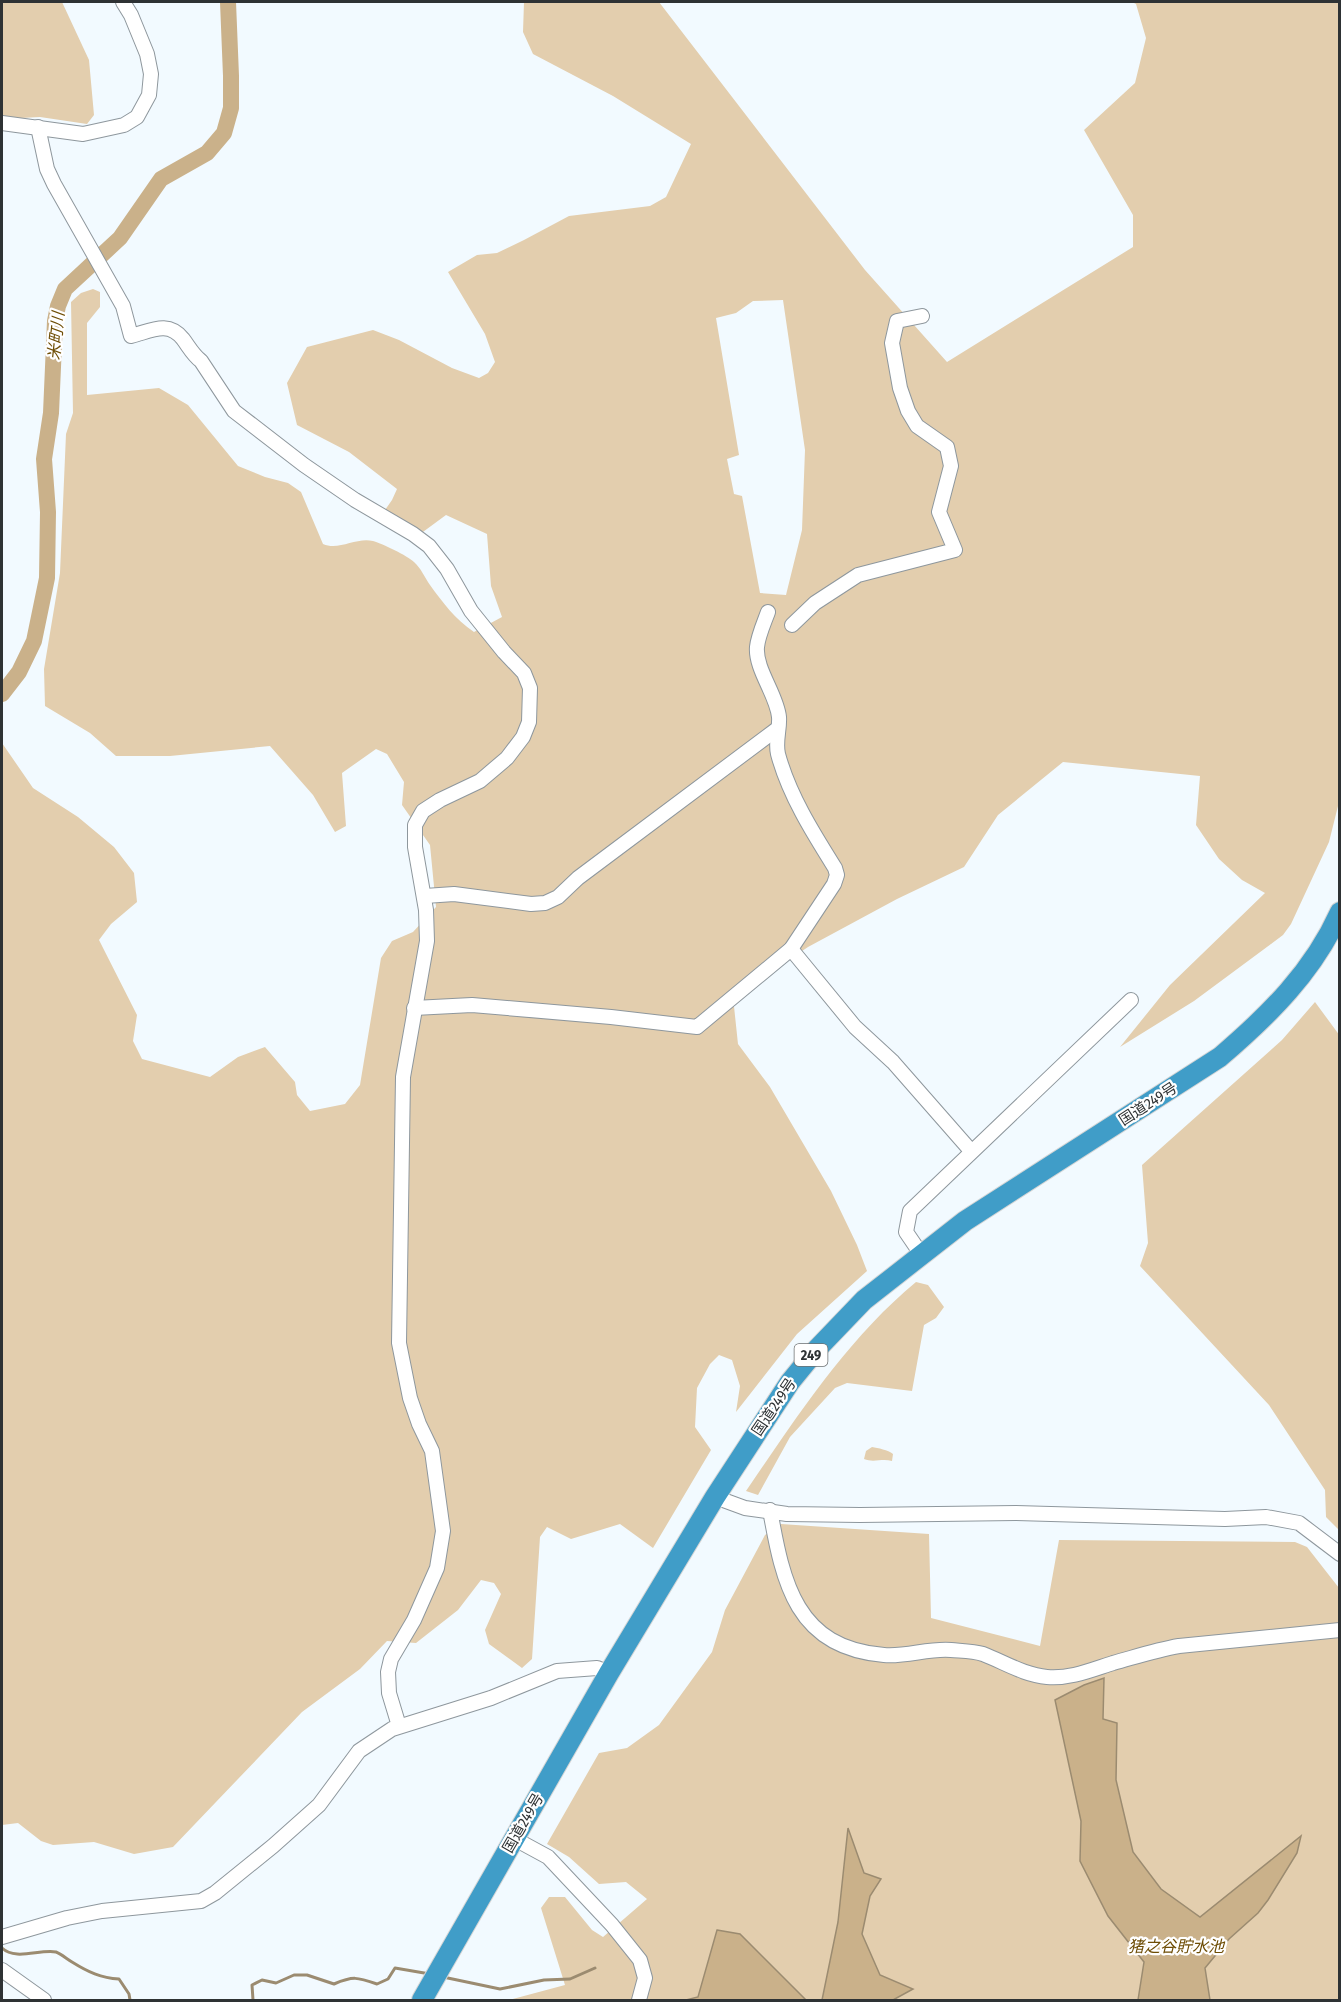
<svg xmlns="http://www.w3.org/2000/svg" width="1341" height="2002" viewBox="0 0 1341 2002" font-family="'Fira Sans Condensed','Noto Sans JP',sans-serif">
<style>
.green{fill:#e3ceae;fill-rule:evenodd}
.water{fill:#cab18a;stroke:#9b8b70;stroke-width:1.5}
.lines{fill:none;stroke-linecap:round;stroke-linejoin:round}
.stream{stroke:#9b8b70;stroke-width:3}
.river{stroke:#cab18a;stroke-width:16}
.minor-casing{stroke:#8e979d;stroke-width:16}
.highway-casing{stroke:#d5d6d6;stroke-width:22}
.minor{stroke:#fff;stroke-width:14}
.highway{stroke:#409dc8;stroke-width:20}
.labels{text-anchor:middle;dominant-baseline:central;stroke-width:4.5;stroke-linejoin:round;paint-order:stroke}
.shield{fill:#fff;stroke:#6d7071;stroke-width:1.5}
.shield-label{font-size:14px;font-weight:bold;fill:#2e3234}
.street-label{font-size:15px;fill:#2e3234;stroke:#fff}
.water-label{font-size:16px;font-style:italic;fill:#6e4d05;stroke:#fff}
</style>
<rect width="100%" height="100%" fill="#f2faff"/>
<g class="green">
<polygon points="2,2 62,2 89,60 94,115 87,124 40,117 2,119"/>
<path d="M 524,2 L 659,2 L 865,270 L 947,362 L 1133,247 L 1133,215 L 1084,130 L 1135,83 L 1146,38 L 1136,4 L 1132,2 L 1339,2 L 1340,798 L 1329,842 L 1291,924 L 1283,935 L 1194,1001 L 1120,1047 L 1170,985 L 1265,893 L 1242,880 L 1219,859 L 1196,825 L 1200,776 L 1063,762 L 998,815 L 964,867 L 897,899 L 808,947 L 733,997 L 738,1044 L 770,1087 L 831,1191 L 857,1245 L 867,1271 L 797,1334 L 736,1412 L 740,1386 L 732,1360 L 719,1355 L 710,1364 L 697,1388 L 695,1427 L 711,1450 L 653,1548 L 620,1524 L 571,1539 L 547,1527 L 540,1537 L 532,1659 L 522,1668 L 489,1644 L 485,1630 L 501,1594 L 494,1583 L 481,1580 L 458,1610 L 416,1643 L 387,1641 L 360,1669 L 302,1712 L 173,1847 L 134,1854 L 94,1842 L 53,1845 L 41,1841 L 18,1823 L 2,1825 L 2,743 L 33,788 L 78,817 L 114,847 L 134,873 L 137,902 L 111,924 L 99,940 L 137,1015 L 133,1041 L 142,1059 L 210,1077 L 238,1057 L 265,1047 L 295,1082 L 297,1095 L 310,1111 L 345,1104 L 360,1085 L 381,958 L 392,941 L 413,932 L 436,907 L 430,845 L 402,805 L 404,782 L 387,754 L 376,749 L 342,773 L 346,826 L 335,832 L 313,795 L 270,746 L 170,756 L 116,756 L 90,733 L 45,706 L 44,669 L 60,573 L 66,434 L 73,413 L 71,302 L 81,293 L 93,289 L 100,292 L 100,307 L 87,323 L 87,395 L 159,388 L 188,405 L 238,466 L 265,477 L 288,483 L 301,492 L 323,544 C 339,551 356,537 373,541 C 381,543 408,556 414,562 C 421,568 425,578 430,585 C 443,603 455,619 474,632 L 502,617 L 491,586 L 487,534 L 446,515 L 412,540 L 378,520 L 392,500 L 397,489 L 349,452 L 297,425 L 287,383 L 307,347 L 373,330 L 399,340 L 452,368 L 479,378 L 488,373 L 495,362 L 485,334 L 448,272 L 477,255 L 497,253 L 524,240 L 569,216 L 650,206 L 666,197 L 691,144 L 613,96 L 533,54 L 523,32 ZM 783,300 L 805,450 L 802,530 L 786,595 L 760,593 L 742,496 L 734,494 L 727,459 L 739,455 L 716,318 L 736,313 L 753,301 Z"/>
<polygon points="1315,1002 1340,1036 1339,1530 1326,1517 1325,1490 1269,1405 1140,1266 1148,1243 1142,1165 1282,1040"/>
<path d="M 916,1282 L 928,1285 L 944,1307 L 936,1318 L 924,1325 L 912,1391 L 847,1383 L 835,1388 L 790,1437 L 758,1495 L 746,1491 C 796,1418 847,1339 916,1282 Z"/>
<path d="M 872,1447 C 878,1448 888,1450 893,1454 L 892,1461 C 882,1458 874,1463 864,1459 L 866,1451 Z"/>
<polygon points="781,1524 929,1534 931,1618 1040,1646 1059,1540 1295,1542 1307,1547 1339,1588 1339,2000 1210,2000 1205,1968 1229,1939 1258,1913 1268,1900 1297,1853 1301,1837 1199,1918 1161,1889 1133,1852 1116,1780 1117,1723 1103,1719 1104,1678 1081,1821 1080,1861 1108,1916 1144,1962 1138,2000 893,2000 913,1989 880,1975 862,1934 870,1896 880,1879 864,1873 848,1829 838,1922 822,2000 806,2000 717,1930 698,1998 686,2000 509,2000 565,1985 541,1908 549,1897 565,1897 592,1930 603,1937 647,1899 626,1882 599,1884 569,1857 547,1844 599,1753 627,1748 659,1725 712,1652 725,1610 765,1535"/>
</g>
<g class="water">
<polygon points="1104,1678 1103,1719 1117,1723 1116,1780 1133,1852 1161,1889 1200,1917 1301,1836 1297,1853 1268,1900 1258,1913 1229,1939 1205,1968 1210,2000 1138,2000 1144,1962 1108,1916 1080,1861 1081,1821 1055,1700 1084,1685"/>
<polygon points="848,1828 864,1873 881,1879 870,1896 862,1934 880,1975 913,1989 893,2000 822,2000 838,1922"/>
<polygon points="717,1930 740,1934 806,2000 686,2000 698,1997"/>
</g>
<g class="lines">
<g class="stream">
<path d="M 2,1948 C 16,1961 39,1949 56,1952 C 61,1954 67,1959 72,1962 C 88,1972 101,1978 119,1979 L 129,1994 L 130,2000"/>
<polyline points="443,1977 500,1989 544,1980 570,1979 595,1968"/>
<path d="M 253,2000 L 252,1985 L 262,1980 L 276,1983 L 294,1975 L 307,1975 L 334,1984 C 353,1976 357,1977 377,1984 L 388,1979 L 395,1968 L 430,1974"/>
</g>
<polyline class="river" points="2,694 19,672 34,641 47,578 48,512 44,459 51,413 55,321 58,306 65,289 120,238 161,179 207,153 224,133 231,108 231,76 228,2"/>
<defs>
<g id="minor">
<polyline points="2,123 83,134 124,125 137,117 149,95 151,74 147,54 131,15 123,2"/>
<path d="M 38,127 L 47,169 L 54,184 L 123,306 L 131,336 C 151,331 168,320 183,339 C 189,347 193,355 201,361 L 234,411 L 304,465 L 355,500 L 413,534 L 429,546 L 447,569 L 471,611 L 504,652 L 524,673 L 530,688 L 529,722 L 523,737 L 507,758 L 480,781 L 440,800 L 423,811 L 415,825 L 415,847 L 426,910 L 427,941 L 403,1077 L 399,1343 L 410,1398 L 419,1424 L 432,1451 L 443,1531 L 437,1568 L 414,1620 L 391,1659 L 388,1672 L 389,1693 L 399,1726"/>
<polyline points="792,625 815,603 858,575 955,550 939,512 951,466 947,447 917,426 908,411 900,388 892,343 897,321 922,316"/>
<polyline points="425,896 454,894 531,904 545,903 558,897 578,878 777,729"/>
<polyline points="791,949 855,1027 893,1062 971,1151"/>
<path d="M 414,1008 L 472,1005 L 611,1017 L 697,1027 L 791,949 L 834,884 L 837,875 L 835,868 C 813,833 789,795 778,754 C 775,741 780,729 779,717 C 777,695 755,669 757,647 C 758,636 764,623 768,612"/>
<polyline points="921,1254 906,1232 910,1211 1131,1000"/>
<polyline points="715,1497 745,1508 787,1514 860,1515 1016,1513 1225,1519 1266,1517 1299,1523 1340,1554"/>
<path d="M 770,1510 C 783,1583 796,1648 884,1655 C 906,1657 929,1648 951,1650 C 962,1651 973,1651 983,1654 C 1004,1662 1024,1675 1047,1677 C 1070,1679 1091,1670 1113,1663 C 1135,1657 1156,1650 1179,1646 L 1340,1630"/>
<polyline points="513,1838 548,1857 612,1925 640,1960 645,1978 639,2000"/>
<polyline points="2,1937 67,1918 102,1911 201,1901 215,1893 273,1846 319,1805 359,1751 392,1729 491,1698 557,1671 597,1668 609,1673"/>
<polyline points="2,1970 44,2000"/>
</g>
<path id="highway" d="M 422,2000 L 609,1673 L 715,1497 L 790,1382 L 817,1349 L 864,1300 L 965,1221 L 1220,1057 C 1269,1015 1313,972 1340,912"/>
</defs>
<use href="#minor" class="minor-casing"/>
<use href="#highway" class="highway-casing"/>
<use href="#minor" class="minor"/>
<use href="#highway" class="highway"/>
</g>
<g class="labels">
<rect class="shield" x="794.5" y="1344" width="33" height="22" rx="4.5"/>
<g class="shield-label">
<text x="811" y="1355">249</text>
</g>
<g class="street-label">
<text transform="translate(1148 1104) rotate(-33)">国道249号</text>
<text transform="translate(774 1407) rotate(-56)">国道249号</text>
<text transform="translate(523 1823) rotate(-60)">国道249号</text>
</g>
<g class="water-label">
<text transform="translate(56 336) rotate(-84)">米町川</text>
<text x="1176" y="1946">猪之谷貯水池</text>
</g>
</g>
<rect width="1341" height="2002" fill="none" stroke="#2e3234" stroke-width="6"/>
</svg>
